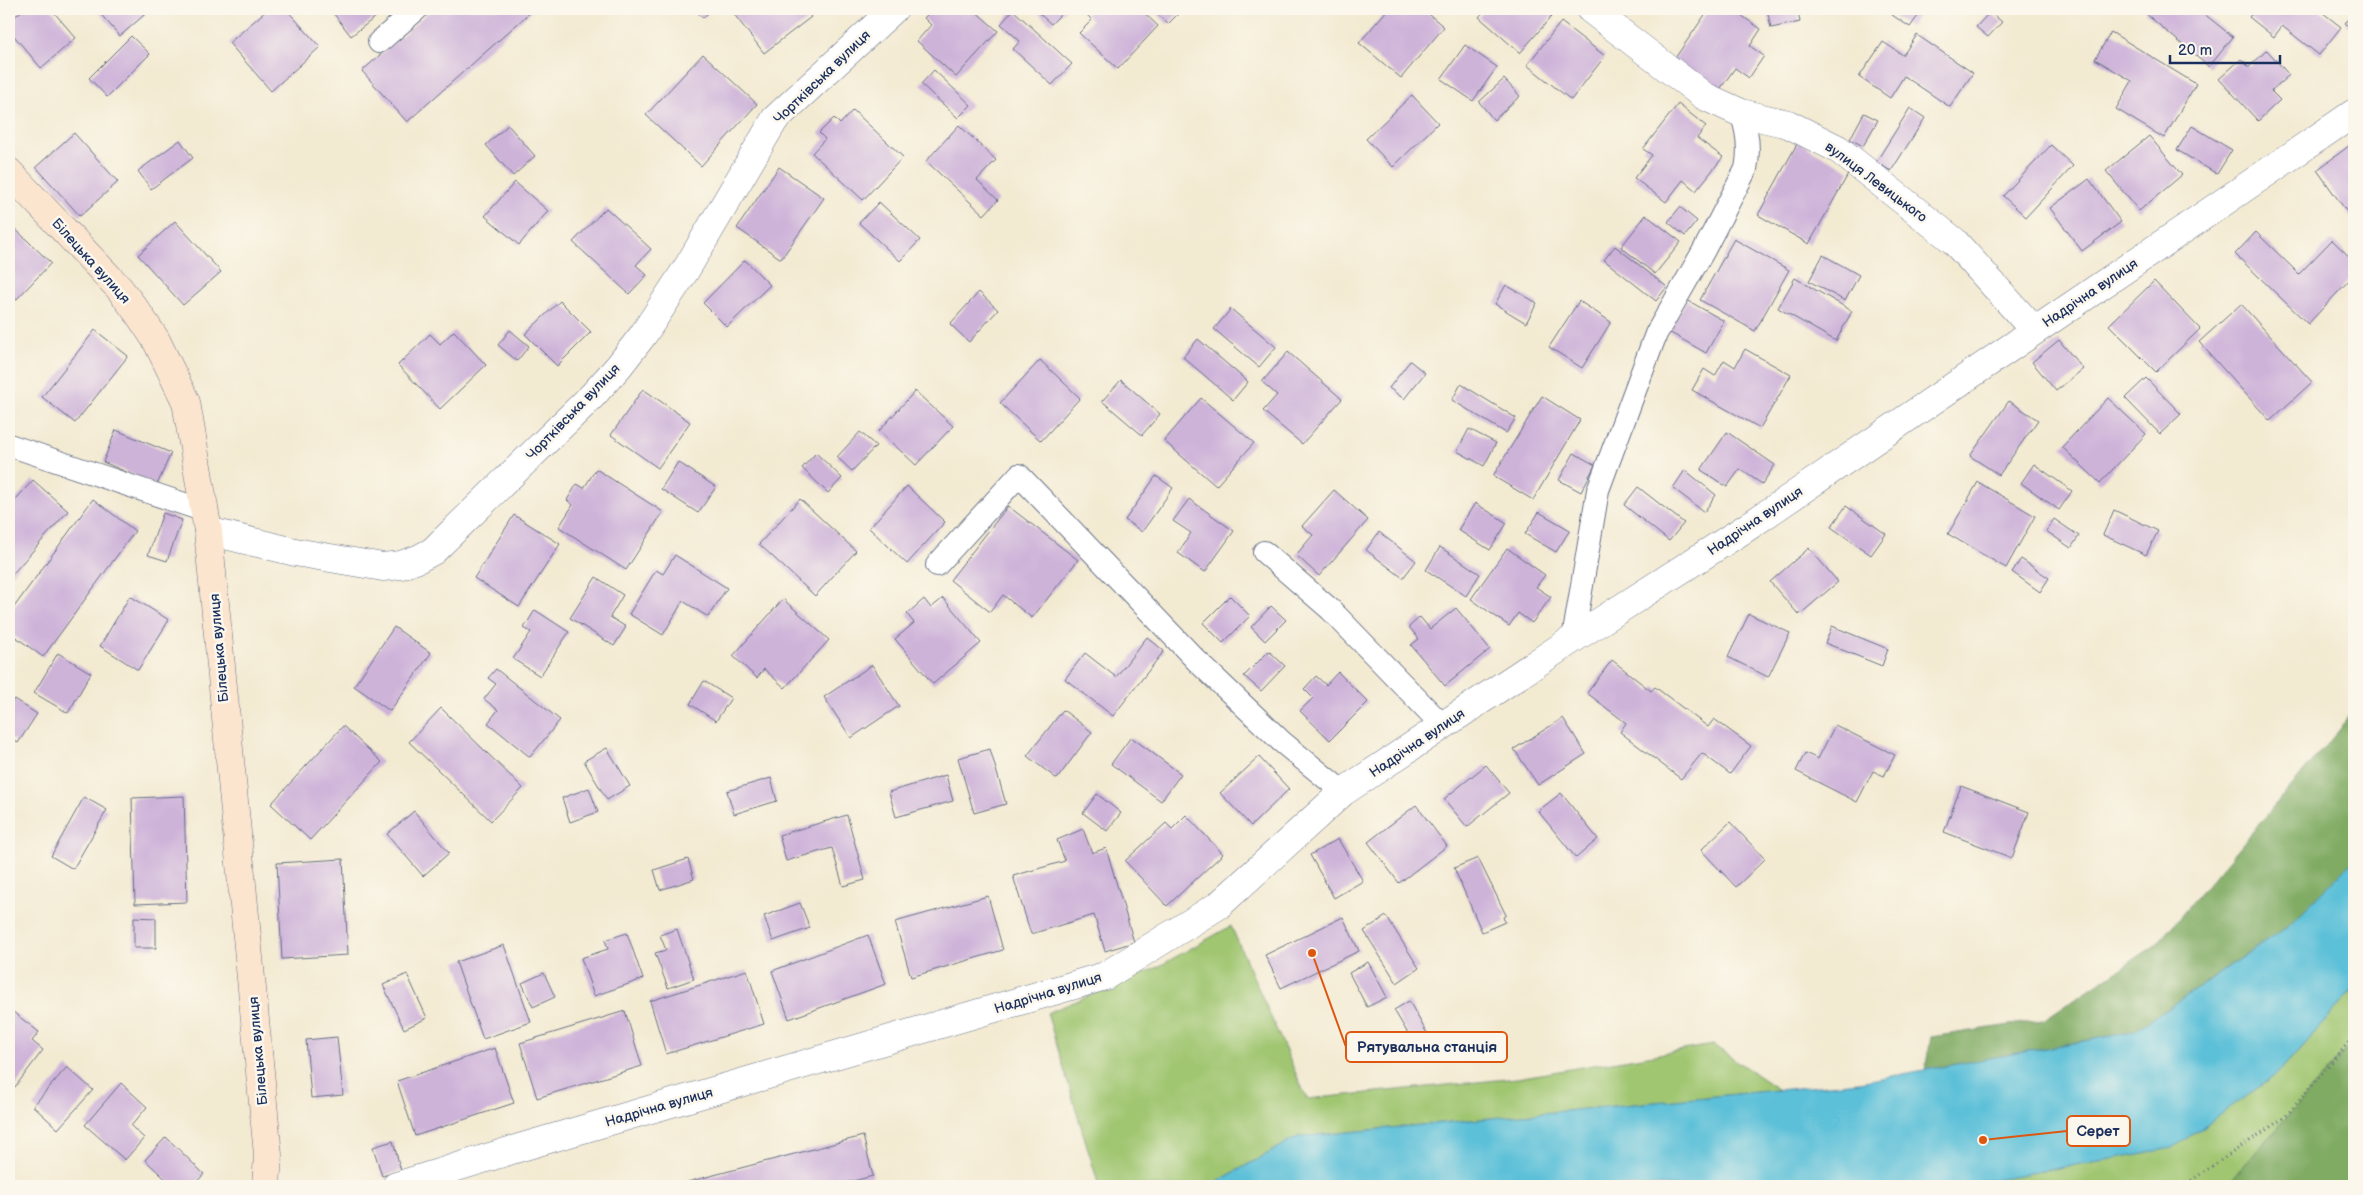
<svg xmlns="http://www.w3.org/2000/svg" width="2363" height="1195" viewBox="0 0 2363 1195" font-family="'Balsamiq Sans',sans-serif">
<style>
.green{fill:#a0c671;stroke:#5e7a68}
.forest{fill:#80ab63;stroke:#4e6d60}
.water{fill:#5bc0d8;stroke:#3b789b}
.building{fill:#ceb3d9}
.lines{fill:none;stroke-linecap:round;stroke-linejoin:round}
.lane-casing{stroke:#677087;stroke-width:24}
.street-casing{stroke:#677087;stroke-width:29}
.secondary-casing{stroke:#677087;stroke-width:29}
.path{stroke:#677087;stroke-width:3;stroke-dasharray:1 4;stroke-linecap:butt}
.lane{stroke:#fff;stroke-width:22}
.street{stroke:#fff;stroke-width:28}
.secondary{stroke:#fce5cf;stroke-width:28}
.labels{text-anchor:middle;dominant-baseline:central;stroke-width:5;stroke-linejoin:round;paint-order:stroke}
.street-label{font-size:14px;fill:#1b2f5e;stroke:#fbf7ec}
.leader{fill:none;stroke:#de5710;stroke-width:2}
.callout-dot{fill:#de5710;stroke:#fbf7ec;stroke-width:2}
.callout{fill:#fbf7ec;stroke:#de5710;stroke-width:2}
.callout-label{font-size:15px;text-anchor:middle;font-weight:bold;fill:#1b2f5e}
</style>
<rect width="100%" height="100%" fill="#fbf7ec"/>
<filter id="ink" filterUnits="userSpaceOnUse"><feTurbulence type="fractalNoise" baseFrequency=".02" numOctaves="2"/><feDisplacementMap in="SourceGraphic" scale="10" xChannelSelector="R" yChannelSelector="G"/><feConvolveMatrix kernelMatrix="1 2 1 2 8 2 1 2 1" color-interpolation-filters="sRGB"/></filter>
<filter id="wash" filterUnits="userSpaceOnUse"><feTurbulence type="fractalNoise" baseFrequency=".0096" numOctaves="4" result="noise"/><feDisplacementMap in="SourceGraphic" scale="20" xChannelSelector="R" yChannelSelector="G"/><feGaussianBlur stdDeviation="1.12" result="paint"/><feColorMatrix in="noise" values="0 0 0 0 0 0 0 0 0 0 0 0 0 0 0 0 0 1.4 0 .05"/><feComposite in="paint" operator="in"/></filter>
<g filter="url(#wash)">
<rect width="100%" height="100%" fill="#f3ead2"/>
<g class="green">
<polygon points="1231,926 1307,1099 1517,1078 1713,1045 1779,1090 1298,1137 1209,1186 1099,1186 1047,1013 1154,969"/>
<polygon points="2354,989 2354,1041 2226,1186 1957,1186 2173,1147 2277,1074"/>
</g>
<g class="forest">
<polygon points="2354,705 2354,860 2287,927 2133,1032 1925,1070 1931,1037 2043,1020 2156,945 2341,728"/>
<polygon points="2354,1041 2354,1186 2226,1186"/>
</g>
<polygon class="water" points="2354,860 2354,989 2277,1074 2173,1148 1957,1186 1209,1186 1298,1137 1859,1082 2133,1032 2287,927"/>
<g id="blocks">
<g class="building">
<polygon points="24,9 51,9 76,38 41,68 9,30 9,21"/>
<polygon points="96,9 151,9 120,36"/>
<polygon points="268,9 286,9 320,47 271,91 229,43"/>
<polygon points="330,9 386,9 351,36"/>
<polygon points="432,9 534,9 407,122 362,71"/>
<polygon points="694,9 712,9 703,18"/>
<polygon points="730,9 805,9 811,17 764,53"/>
<polygon points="933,9 973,9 998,31 956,77 917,41 931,25 924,18"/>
<polygon points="1034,9 1066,9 1051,24"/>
<polygon points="1091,9 1140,9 1158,26 1118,69 1079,33 1092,20 1086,14"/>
<polygon points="1152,9 1176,9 1180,12 1168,24"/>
<polygon points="1388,9 1423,9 1444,27 1401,78 1359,43"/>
<polygon points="1486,9 1555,9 1557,10 1520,53 1479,17"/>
<polygon points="1709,9 1732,9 1761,29 1750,46 1764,56 1749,78 1735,68 1718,92 1673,61"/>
<polygon points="1767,9 1797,9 1800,22 1771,28"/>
<polygon points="1896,9 1923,9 1910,27 1892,15"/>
<polygon points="2149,9 2198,9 2233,37 2209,67 2145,13"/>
<polygon points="2256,9 2318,9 2341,27 2319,55 2282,26 2274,37 2249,17"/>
<polygon points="1013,10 1072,64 1052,85 1013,49 1020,41 1001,24"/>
<polygon points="1990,12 2002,22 1988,37 1976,27"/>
<polygon points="2354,13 2354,31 2345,23"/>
<polygon points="1561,22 1605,56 1571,100 1527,65"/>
<polygon points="2111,32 2196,84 2164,138 2116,109 2132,81 2095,59"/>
<polygon points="1917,35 1973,73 1950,107 1904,76 1890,98 1859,77 1883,42 1903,55"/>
<polygon points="131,36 150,54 107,97 89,78"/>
<polygon points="1465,45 1497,67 1473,101 1441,79"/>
<polygon points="2267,50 2289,75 2271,91 2280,100 2258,121 2219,79 2241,59 2249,67"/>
<polygon points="703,54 757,104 701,166 646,115"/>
<polygon points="934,70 971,105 958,118 921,84"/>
<polygon points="1504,79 1520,96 1494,120 1479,102"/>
<polygon points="1412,95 1438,123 1393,167 1366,139"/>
<polygon points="1678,104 1706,126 1697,138 1723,157 1696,191 1683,180 1666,202 1634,178 1652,155 1643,149"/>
<polygon points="1910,108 1925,118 1891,171 1876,162"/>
<polygon points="853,110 903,157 863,200 812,153 825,139 819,133 834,118 840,124"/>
<polygon points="1864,113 1878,120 1863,146 1850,139"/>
<polygon points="508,125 535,156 513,176 486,145"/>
<polygon points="959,125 996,160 977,180 998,200 984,215 926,161"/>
<polygon points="2192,126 2232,150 2217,174 2177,150"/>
<polygon points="74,133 118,182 80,216 36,167"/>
<polygon points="2149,136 2182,175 2139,211 2106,171"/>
<polygon points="180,140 193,158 151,189 138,171"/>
<polygon points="1798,142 1850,171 1809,244 1758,215"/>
<polygon points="2354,142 2354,222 2317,170"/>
<polygon points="2051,145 2073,166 2026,217 2003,196"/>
<polygon points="779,167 824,198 781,259 737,228"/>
<polygon points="2089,179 2121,222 2082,251 2050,208"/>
<polygon points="515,182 548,211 519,245 485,216"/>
<polygon points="879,202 920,240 900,261 859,223"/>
<polygon points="1680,207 1697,221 1685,236 1668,222"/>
<polygon points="606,208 651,249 636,265 647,275 629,294 573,242"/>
<polygon points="1646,215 1681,242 1655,274 1621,247"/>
<polygon points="175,221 221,272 183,305 138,255"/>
<polygon points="9,223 51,263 15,301 9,294"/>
<polygon points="2256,232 2299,274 2332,240 2354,261 2354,275 2308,324 2235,254"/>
<polygon points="1734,239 1789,270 1755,331 1700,300"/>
<polygon points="1615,246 1667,287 1656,301 1604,260"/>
<polygon points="1823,255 1859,275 1845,301 1809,281"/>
<polygon points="745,260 770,285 727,327 703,303"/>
<polygon points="1795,278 1852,311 1836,341 1778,308"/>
<polygon points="2154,281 2200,329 2156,372 2109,325"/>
<polygon points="1506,285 1537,303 1526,323 1495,304"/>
<polygon points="979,292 998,310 969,342 950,324"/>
<polygon points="1687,300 1724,321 1706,353 1669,332"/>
<polygon points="560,301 591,332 557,366 525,334"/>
<polygon points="1579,301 1611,322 1582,368 1549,347"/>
<polygon points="2241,304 2312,382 2270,421 2199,342"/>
<polygon points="1231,309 1276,347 1259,367 1214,329"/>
<polygon points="95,330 128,356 75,423 42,397"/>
<polygon points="510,330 529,346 517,361 498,345"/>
<polygon points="454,331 486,365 440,409 398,365 430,334 440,344"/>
<polygon points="1198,339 1248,382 1233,400 1183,357"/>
<polygon points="2059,340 2083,369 2056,391 2032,362"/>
<polygon points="1745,349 1791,375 1760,428 1692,390 1704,369 1715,376 1724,360 1735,367"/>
<polygon points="1288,352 1342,399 1302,444 1263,411 1277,395 1262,382"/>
<polygon points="1040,360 1080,398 1041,441 1000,403"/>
<polygon points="1410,361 1425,373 1404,399 1389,388"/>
<polygon points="2146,378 2181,414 2160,434 2125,398"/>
<polygon points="1121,380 1160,414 1142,435 1102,401"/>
<polygon points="1461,384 1516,418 1506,433 1452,400"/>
<polygon points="643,389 690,422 658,468 611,435"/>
<polygon points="915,391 953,426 916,465 879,431"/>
<polygon points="1542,396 1580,420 1533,500 1493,476"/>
<polygon points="1201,398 1254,443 1216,486 1164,441"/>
<polygon points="2108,398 2146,434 2100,483 2062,447"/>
<polygon points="2009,401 2038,420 1999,475 1970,456"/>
<polygon points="1469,429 1496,443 1484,466 1457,451"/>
<polygon points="116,430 171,453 157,485 103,462"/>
<polygon points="860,432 876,446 852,471 837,457"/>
<polygon points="1727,432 1775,465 1762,484 1740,469 1727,487 1701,470"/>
<polygon points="816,453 842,478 828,493 802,468"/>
<polygon points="1574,453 1595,465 1581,492 1559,480"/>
<polygon points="678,462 716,487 698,513 661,489"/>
<polygon points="2034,464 2072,491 2059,510 2021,483"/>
<polygon points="596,469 663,512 626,570 559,527 573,505 567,500 577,484 584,488"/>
<polygon points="1685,470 1716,495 1704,512 1673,488"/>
<polygon points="1156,476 1173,488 1142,532 1125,520"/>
<polygon points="33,480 68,511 9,578 9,507"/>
<polygon points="1978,482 2035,516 2006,568 1948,534"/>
<polygon points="907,486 945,522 907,564 869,528"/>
<polygon points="1638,487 1684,523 1669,541 1624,505"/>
<polygon points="1334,490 1368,520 1319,576 1296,555 1313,535 1302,526"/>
<polygon points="93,499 135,531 43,657 9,632 9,614"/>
<polygon points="800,499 856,551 815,596 759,544"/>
<polygon points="1189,499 1234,531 1205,572 1178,553 1191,533 1173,521"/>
<polygon points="1475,503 1507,523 1490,550 1458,530"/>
<polygon points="1008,506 1078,560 1032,618 1003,595 990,612 950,580"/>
<polygon points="1846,506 1886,534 1871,555 1831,527"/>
<polygon points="2114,510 2158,531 2146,555 2103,535"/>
<polygon points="1539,512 1570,530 1556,552 1525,534"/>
<polygon points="163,513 182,520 167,561 148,555"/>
<polygon points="514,515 560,544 519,607 474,578"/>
<polygon points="2054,519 2079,536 2071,548 2046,531"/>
<polygon points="1379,532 1416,561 1403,578 1366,550"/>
<polygon points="1440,547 1480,574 1466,596 1426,570"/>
<polygon points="1507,548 1545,575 1536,587 1551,597 1532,623 1518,613 1509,626 1471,599"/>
<polygon points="1809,548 1838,582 1799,615 1770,582"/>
<polygon points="675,555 727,588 708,617 683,601 663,635 629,614 656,570 663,574"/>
<polygon points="2021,559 2049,578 2040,592 2012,572"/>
<polygon points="596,577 623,595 610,617 626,627 614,646 570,618"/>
<polygon points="130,596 169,620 138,670 100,646"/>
<polygon points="1230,596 1250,616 1223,643 1203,623"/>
<polygon points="943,598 981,643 933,684 895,639 914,623 907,614 924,599 931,608"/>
<polygon points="783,599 829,640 785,688 764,669 757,678 733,656"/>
<polygon points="1271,606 1286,620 1265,641 1251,627"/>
<polygon points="1456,608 1490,649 1445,686 1411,645 1419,639 1409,627 1420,617 1430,629"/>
<polygon points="535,610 569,632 540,676 513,659 531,632 524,628"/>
<polygon points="1749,614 1790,633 1768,677 1728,657"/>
<polygon points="1832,626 1888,649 1882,666 1825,643"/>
<polygon points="394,627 431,653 390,711 354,686"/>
<polygon points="1147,637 1164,651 1113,716 1065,679 1085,653 1116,677"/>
<polygon points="1269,651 1285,666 1261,691 1244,676"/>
<polygon points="58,653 91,673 68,713 34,693"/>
<polygon points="1612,660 1651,691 1655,687 1708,727 1714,719 1751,746 1730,774 1702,753 1681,779 1620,732 1626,723 1587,693"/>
<polygon points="872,665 899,706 851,738 824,697"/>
<polygon points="496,669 560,720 530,757 488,723 498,710 484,699 496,684 488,678"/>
<polygon points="1338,672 1368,702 1330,740 1300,711 1313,698 1304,689 1316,676 1326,685"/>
<polygon points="704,681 731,698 716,721 690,704"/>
<polygon points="14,699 37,714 18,743 9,737 9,706"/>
<polygon points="441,708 523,788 491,821 409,742"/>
<polygon points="1063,710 1092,732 1057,779 1027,756"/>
<polygon points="1563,718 1586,754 1538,785 1514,749"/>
<polygon points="1835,725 1895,755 1884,776 1873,771 1857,802 1796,771 1805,753 1818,759"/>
<polygon points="343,726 382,762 310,840 271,804"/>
<polygon points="1131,737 1181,774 1161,801 1111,764"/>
<polygon points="607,748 630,786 607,800 584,761"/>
<polygon points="990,749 1006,804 974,813 958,758"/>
<polygon points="1259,757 1289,789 1251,826 1220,793"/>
<polygon points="1486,765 1509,793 1467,827 1444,799"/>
<polygon points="946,775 953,801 896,817 889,792"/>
<polygon points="771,778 777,801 734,814 727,791"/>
<polygon points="1961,786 2029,812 2012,858 1944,832"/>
<polygon points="589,788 598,812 570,822 562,798"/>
<polygon points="1561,793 1598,839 1576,858 1538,811"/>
<polygon points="1097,794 1121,813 1107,831 1083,813"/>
<polygon points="184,796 187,902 135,904 132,798"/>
<polygon points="84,797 107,810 73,869 51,856"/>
<polygon points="1416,805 1447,846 1399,883 1368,842"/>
<polygon points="414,811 449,853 423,876 387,834"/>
<polygon points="847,815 865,880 843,886 832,848 786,861 779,835"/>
<polygon points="1186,815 1223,854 1167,906 1125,861 1166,823 1172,829"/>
<polygon points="1730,822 1765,859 1736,887 1701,850"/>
<polygon points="1083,829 1092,853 1106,848 1134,942 1105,951 1094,915 1031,934 1013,876 1065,861 1057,840"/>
<polygon points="1338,839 1363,881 1334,898 1310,855"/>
<polygon points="1478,858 1506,915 1503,917 1505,922 1482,932 1454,868"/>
<polygon points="343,859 348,955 282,959 277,863"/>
<polygon points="688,859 694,879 660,890 654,870"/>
<polygon points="988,896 1003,950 911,977 895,922"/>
<polygon points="800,903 810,928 773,941 764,916"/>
<polygon points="1386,916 1419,968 1397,983 1364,931"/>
<polygon points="134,917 156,918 156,948 134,948"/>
<polygon points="1343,917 1359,951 1281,988 1265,955"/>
<polygon points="677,929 694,979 668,988 655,953 666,950 660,935"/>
<polygon points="627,933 643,979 594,996 581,958 608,949 605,940"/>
<polygon points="868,935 886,984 789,1019 772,971"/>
<polygon points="504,945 531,1022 483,1039 456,962"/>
<polygon points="1368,962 1387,997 1367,1007 1349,973"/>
<polygon points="747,970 764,1024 666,1054 650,1001"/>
<polygon points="544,973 555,997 533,1007 522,983"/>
<polygon points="407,974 427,1018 404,1029 383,985"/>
<polygon points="1409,1001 1433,1044 1419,1052 1394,1010"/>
<polygon points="625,1011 642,1066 537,1098 520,1043"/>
<polygon points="13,1012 39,1032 32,1041 43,1050 15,1087 9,1082 9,1018"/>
<polygon points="337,1037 343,1095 311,1098 306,1040"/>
<polygon points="495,1048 514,1103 415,1136 397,1081"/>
<polygon points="67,1067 93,1090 58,1129 33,1106"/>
<polygon points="121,1083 147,1107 131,1126 144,1138 125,1160 85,1125"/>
<polygon points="863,1136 873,1176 833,1186 672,1186"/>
<polygon points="166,1137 204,1174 193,1186 173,1186 145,1160"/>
<polygon points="393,1141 401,1171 382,1176 373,1147"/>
</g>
</g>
</g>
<g filter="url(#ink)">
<use href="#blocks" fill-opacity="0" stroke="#677087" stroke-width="1"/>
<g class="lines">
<defs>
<g id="lane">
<polyline points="379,42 417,9"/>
<polyline points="9,445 205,511"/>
<polyline points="1264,552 1331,610 1443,726"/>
<polyline points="937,565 1019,475 1196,660 1282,742 1343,792"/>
<path d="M 1573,639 L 1598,490 L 1656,334 L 1704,250 L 1746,169 C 1750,149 1748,132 1741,113"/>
</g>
<g id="street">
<polyline points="1590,9 1704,96 1741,113 1788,124 1838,149 1954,241 2034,330"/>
<polyline points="208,531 295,552 383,567 401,565 418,559 433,551 592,396 619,366 643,335 687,268 775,119 894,9"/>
<polyline points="396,1186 522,1147 1105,976 1219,905 1343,792 1573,639 1746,528 2354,113"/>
</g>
<polyline id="secondary" points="9,172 119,288 138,313 156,340 186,402 208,531 268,1155 266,1186"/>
</defs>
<use href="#lane" class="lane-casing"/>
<use href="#street" class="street-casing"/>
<use href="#secondary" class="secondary-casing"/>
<polyline class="path" points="2183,1186 2285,1117 2354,1036"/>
<use href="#lane" class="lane"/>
<use href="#street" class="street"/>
<use href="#secondary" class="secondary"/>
</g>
</g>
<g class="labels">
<g class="street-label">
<text transform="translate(822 77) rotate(-44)">Чортківська вулиця</text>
<text transform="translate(1876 182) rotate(37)">вулиця Левицького</text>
<text transform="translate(91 261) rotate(48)">Білецька вулиця</text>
<text transform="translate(2090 293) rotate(-34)">Надрічна вулиця</text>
<text transform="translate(573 412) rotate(-46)">Чортківська вулиця</text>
<text transform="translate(1755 521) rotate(-34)">Надрічна вулиця</text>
<text transform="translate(219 648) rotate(-95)">Білецька вулиця</text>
<text transform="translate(1417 743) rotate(-34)">Надрічна вулиця</text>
<text transform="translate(1048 993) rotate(-17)">Надрічна вулиця</text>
<text transform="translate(258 1051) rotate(-95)">Білецька вулиця</text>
<text transform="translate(659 1107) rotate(-16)">Надрічна вулиця</text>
</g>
</g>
<path class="leader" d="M1312 953L1346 1047M1983 1140L2067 1131"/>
<g class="callout-dot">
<circle cx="1312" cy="953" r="5"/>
<circle cx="1983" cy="1140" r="5"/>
</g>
<g class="callout">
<rect x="1346" y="1032" width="161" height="30" rx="5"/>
<rect x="2067" y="1116" width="63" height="30" rx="5"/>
</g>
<g class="callout-label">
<text x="1427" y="1052">Рятувальна станція</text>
<text x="2098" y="1136">Серет</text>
</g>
<rect width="2363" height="1195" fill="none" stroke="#fbf7ec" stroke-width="30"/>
<path d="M2170 55v8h110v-8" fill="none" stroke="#1b2f5e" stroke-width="2.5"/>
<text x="2178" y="55" font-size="15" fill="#1b2f5e" stroke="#fbf7ec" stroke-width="4" paint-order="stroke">20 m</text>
</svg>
